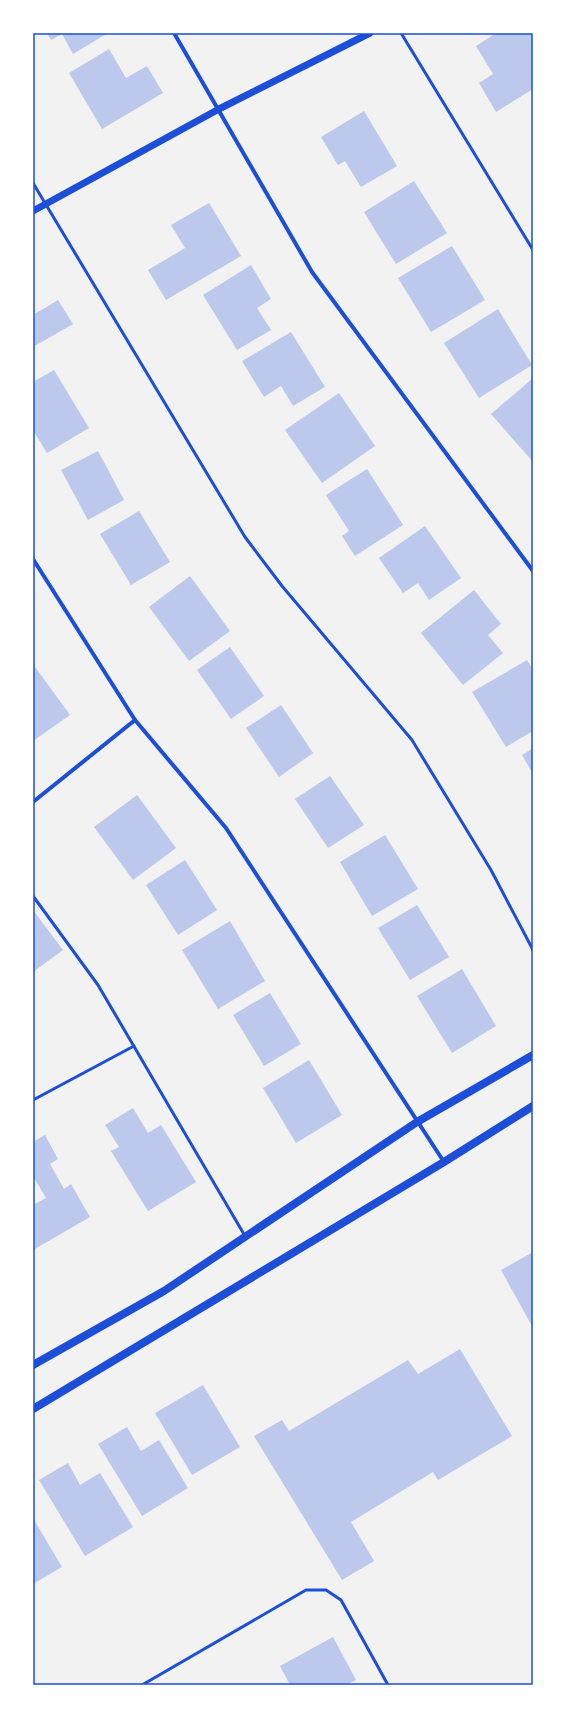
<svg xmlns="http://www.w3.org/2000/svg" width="566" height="1718" viewBox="0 0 566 1718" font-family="Figtree,sans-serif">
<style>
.building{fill:#bdc9ec}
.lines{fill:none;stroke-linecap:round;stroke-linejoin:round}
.service{stroke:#1d4ed8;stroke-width:3}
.minor{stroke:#1d4ed8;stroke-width:4}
.tertiary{stroke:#1d4ed8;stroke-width:7}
.secondary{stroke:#1d4ed8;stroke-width:8}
.neatline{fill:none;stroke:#1d4ed8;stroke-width:1.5}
</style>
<rect width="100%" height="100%" fill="#f2f2f2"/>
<g class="building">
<polygon points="47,33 108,33 73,54 62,34 51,40"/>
<polygon points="496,33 533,33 533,89 496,112 479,83 493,74 476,46"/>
<polygon points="109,49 126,78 147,66 163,93 102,129 69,73"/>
<polygon points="364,111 397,166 361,187 345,161 338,165 321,137"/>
<polygon points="414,181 447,233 396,264 364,212"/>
<polygon points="209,203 241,256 166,300 148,270 185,248 171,225"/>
<polygon points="452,246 485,300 431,332 398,278"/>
<polygon points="251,265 271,299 257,308 271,330 237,350 203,295"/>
<polygon points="58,300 73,324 33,347 33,315"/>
<polygon points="498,309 532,365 479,398 444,343"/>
<polygon points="291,332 325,387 293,406 281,386 264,397 242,361"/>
<polygon points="54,370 89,428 47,453 33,430 33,382"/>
<polygon points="533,378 533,462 491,414"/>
<polygon points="339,393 375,446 322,483 285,430"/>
<polygon points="98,451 124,500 88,520 61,470"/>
<polygon points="367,469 403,525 355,556 342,536 349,531 326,495"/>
<polygon points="139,511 170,562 131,585 100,534"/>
<polygon points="425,526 461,578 429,600 418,583 403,593 379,558"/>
<polygon points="190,576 230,631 189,661 149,607"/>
<polygon points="474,590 501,624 488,635 503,653 463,685 421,633"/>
<polygon points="230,647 264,696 231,719 197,670"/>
<polygon points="527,660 533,670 533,731 506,747 472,692"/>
<polygon points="33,664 70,715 33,741"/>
<polygon points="281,705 313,753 279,777 246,728"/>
<polygon points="533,748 533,774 522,755"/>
<polygon points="330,776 364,825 328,848 295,799"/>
<polygon points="137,795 176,848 133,880 94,827"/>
<polygon points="385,835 418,889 372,916 340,862"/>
<polygon points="185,860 217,910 178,935 146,885"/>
<polygon points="417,905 449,957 410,980 378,928"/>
<polygon points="33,910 63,950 33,972"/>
<polygon points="230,921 265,981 218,1009 182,950"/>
<polygon points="462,969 496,1026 452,1053 417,996"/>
<polygon points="270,993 301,1044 264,1066 233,1015"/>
<polygon points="309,1060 342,1115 296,1143 263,1088"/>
<polygon points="133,1108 148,1133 161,1125 196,1182 148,1211 111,1151 119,1147 105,1125"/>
<polygon points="45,1135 58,1159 50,1164 64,1189 71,1184 90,1217 33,1250 33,1205 46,1198 33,1176 33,1142"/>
<polygon points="533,1252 533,1328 501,1270"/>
<polygon points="460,1349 512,1436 438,1480 433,1472 351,1522 374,1561 342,1580 254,1436 282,1420 289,1431 408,1360 418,1374"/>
<polygon points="203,1385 240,1447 192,1475 155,1413"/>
<polygon points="127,1427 141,1451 159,1440 188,1488 142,1516 98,1444"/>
<polygon points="68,1463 80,1485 100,1473 133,1527 85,1556 39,1480"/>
<polygon points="33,1518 62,1567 33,1584"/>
<polygon points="333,1637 356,1680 346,1685 290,1685 280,1666"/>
</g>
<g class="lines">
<g class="service">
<polyline points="401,33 533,250"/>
<polyline points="33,183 245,537 282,586 412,740 491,870 533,950"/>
<polyline points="33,896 98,985 245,1236"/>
<polyline points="33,1100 134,1046"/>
<polyline points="142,1685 306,1590 326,1590 341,1600 388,1685"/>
</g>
<g class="minor">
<polyline points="174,33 312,272 533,571"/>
<polyline points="33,559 135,720 226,828 444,1162"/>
<polyline points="33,802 135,720"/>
</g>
<polyline class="tertiary" points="33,211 219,109 370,33"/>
<g class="secondary">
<polyline points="33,1365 164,1291 417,1122 533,1055"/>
<polyline points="33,1409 444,1162 533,1106"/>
</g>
</g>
<rect width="566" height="1718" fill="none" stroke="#ffffff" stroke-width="68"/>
<rect x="34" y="34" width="498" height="1650" class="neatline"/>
</svg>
